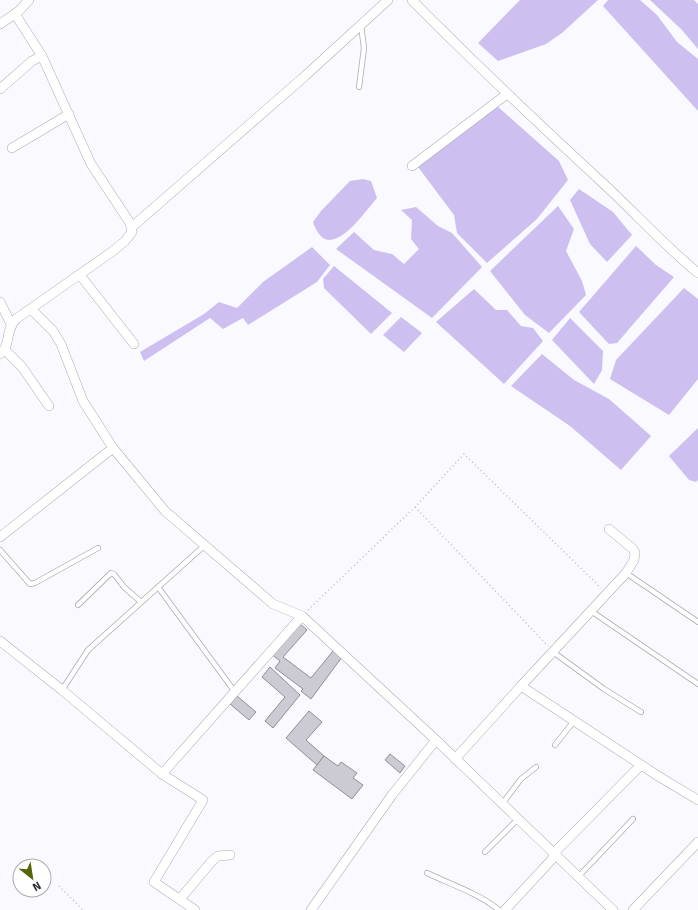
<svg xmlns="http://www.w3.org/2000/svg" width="698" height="910" viewBox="0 0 698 910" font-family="Signika,sans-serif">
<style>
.water{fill:#cdc0f1}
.building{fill:#cccad3;stroke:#908e97}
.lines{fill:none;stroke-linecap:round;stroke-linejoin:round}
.service-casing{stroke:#adabb4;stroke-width:6}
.minor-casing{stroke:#adabb4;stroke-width:10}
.path{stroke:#bdbcc1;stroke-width:1.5;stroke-dasharray:1 3;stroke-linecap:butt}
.service{stroke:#fff;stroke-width:4.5}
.minor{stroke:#fff;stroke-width:9}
</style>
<rect width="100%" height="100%" fill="#faf9ff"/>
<g class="water">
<polygon points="520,0 598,0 562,33 546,44 498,61 478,43"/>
<polygon points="608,0 640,0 657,15 677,42 698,59 698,111 603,6"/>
<polygon points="650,0 694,0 698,4 698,49 681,29"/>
<polygon points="497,106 559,161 568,180 537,219 487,263 457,233 454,215 418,167"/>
<path d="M 363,179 L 371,181 L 377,198 C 362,215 328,267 313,222 L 321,211 L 350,181 Z"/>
<polygon points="579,189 613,212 632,235 607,262 590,244 570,200"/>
<polygon points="558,206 574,229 566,251 582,281 586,295 549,333 525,315 490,271"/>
<polygon points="416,207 438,226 452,233 482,267 432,318 336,249 354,232 374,250 392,254 404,264 419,249 411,239 412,220 401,210"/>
<polygon points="636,246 656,265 674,277 617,343 609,344 579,312"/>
<polygon points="312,247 330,265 317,282 248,325 243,318 223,329 210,318 144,361 140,352 204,314 219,302 237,308 263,282"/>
<polygon points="334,266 392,313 371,334 324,288 323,279"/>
<polygon points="684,288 698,299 698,379 669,415 610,379 616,360"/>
<polygon points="474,289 496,310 507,310 521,326 533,328 543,341 504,384 436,322"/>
<polygon points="401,317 422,333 404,352 383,335"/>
<polygon points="570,318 603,351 602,370 594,384 552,340"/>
<polygon points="542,354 574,380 609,399 651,436 621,470 570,426 511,386"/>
<polygon points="698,428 698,480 696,482 689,480 669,456"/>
</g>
<g class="building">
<polygon points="299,623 307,630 283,657 311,678 333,651 342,657 311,699 301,691 303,689 275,668 280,661 270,653"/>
<polygon points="270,667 300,695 273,728 265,721 285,697 262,677"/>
<polygon points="237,696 256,712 249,720 230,704"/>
<polygon points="309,711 322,722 306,740 324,756 317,765 286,738"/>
<polygon points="390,754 405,766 400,773 385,760"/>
<polygon points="324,756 338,766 341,762 357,773 353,778 363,785 352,799 313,770"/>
</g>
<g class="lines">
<defs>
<g id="service">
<polyline points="359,87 364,48 361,25"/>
<polyline points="0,550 30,584 35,583 98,548"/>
<polyline points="626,573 698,622"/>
<polyline points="158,587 235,692"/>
<polyline points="78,605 111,573 114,574 124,587 141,602"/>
<polyline points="591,611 698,684"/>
<polyline points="553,652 604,689 641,712"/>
<polyline points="62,690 88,650 205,545"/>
<polyline points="555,745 574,721"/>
<polyline points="502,804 521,779 536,767"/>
<polyline points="485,852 517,820"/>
<path d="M 427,873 C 452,885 478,893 499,910"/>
<polyline points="578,877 633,819"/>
</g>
<g id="minor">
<path d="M 412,0 C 475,64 540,125 606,186 C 637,215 665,246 698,273"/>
<polyline points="0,24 19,11 29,0"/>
<polyline points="0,89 32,61 42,56"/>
<polyline points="12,148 69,114"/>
<polyline points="412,166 507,94"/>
<polyline points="132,227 305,76 388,0"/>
<polyline points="80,275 134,344"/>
<polyline points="0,302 11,324"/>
<polyline points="31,309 53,331 61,344 83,401 113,448"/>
<polyline points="5,350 22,367 49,406"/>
<path d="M 0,354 C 12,344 4,332 16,319 L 113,251 L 125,241 L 132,232 L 130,223 L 91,164 L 42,56 L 15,14"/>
<polyline points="0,537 113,448 165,511 273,604 302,616 436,740 613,910"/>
<polyline points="0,641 62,690 162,774 203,800 154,882 195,910"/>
<polyline points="521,686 626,573 634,560 635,553 633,549 609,529"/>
<polyline points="455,759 521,686 658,776 698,800"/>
<polyline points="162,774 302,616"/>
<polyline points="553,854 641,765"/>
<polyline points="180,899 212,861 218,856 230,855"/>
<polyline points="311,910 392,795 436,740"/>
<polyline points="505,910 555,856"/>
<polyline points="633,910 698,842"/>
</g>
</defs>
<use href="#service" class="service-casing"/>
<use href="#minor" class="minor-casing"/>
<g class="path">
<polyline points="415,507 548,646"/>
<polyline points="308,610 415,507 464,454 601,588"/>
<polyline points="59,886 83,910"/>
</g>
<use href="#service" class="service"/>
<use href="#minor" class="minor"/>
</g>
<g transform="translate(32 878) rotate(150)"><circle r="19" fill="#ffffff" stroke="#acabad"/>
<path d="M0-3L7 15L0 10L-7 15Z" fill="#566408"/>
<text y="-6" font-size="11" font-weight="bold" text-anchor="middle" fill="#2f2e32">N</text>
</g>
</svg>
